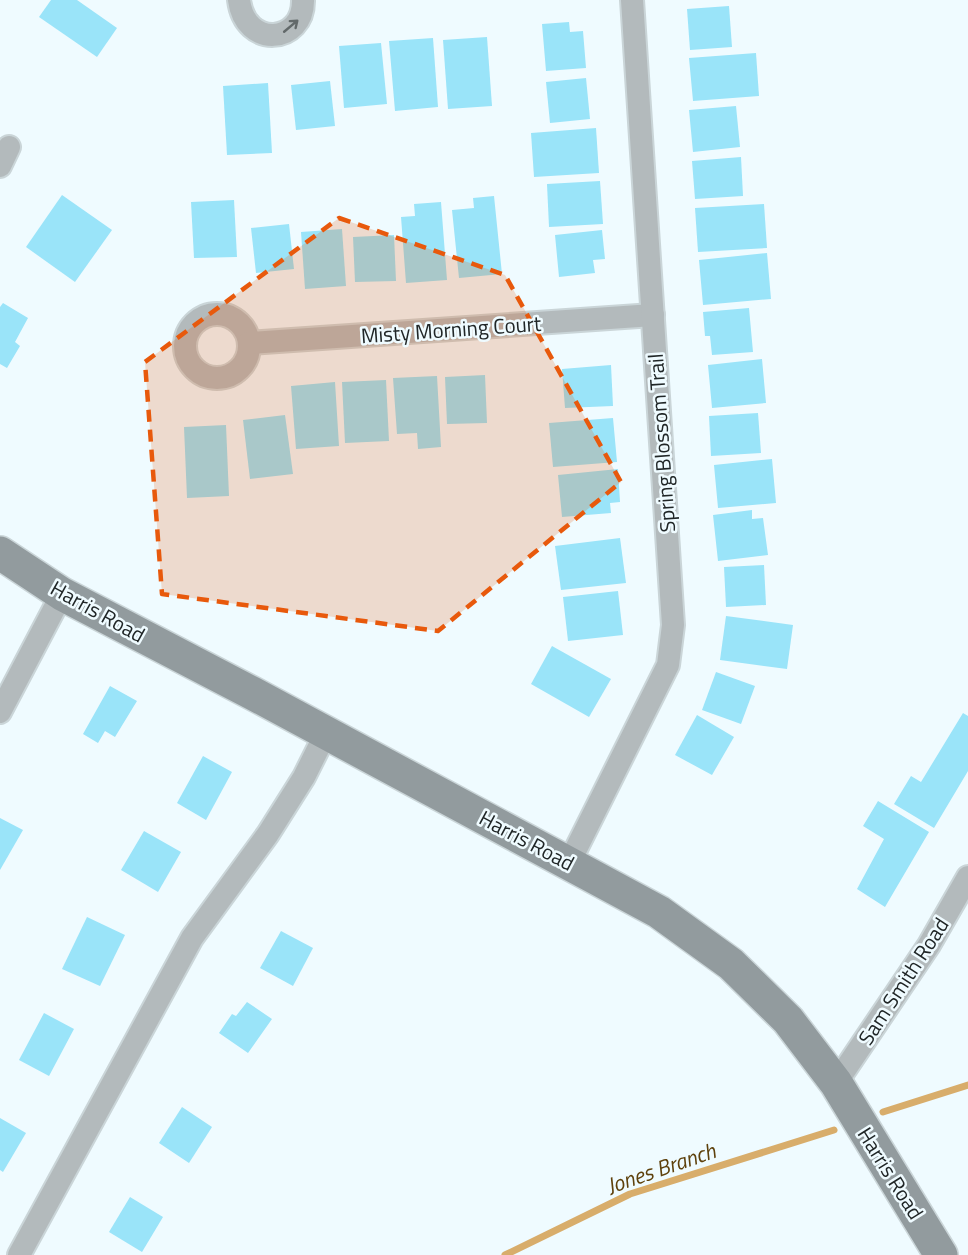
<svg xmlns="http://www.w3.org/2000/svg" width="968" height="1255" viewBox="0 0 968 1255" font-family="'Titillium Web',sans-serif">
<style>
.lines{fill:none;stroke-linecap:round;stroke-linejoin:round}
.stream{stroke:#d8ad6b;stroke-width:7}
.building{fill:#9ae4f9}
.street-casing{stroke:#cad5d8;stroke-width:26}
.secondary-casing{stroke:#cad5d8;stroke-width:36}
.street{stroke:#b3babc;stroke-width:22}
.secondary{stroke:#929b9e;stroke-width:33}
.oneway{stroke:#62696a}
.marked{fill:#e8590c;fill-opacity:0.2;stroke:#e8590c;stroke-width:4.5;stroke-dasharray:12 8;stroke-linejoin:round}
.labels{text-anchor:middle;dominant-baseline:central;stroke-width:5;stroke-linejoin:round;paint-order:stroke}
.street-label{font-size:21px;fill:#202627;stroke:#effbff}
.water-label{font-size:22px;font-style:italic;fill:#5e410c;stroke:#effbff}
</style>
<rect width="100%" height="100%" fill="#effbff"/>
<g class="lines">
<g class="stream">
<polyline points="883,1112 968,1085"/>
<polyline points="505,1255 630,1194 834,1130"/>
</g>
</g>
<g class="building">
<polygon points="51,0 77,0 117,28 97,57 39,17"/>
<polygon points="729,6 732,47 690,50 687,9"/>
<polygon points="569,22 570,32 583,31 586,68 546,71 542,24"/>
<polygon points="487,37 492,106 448,109 443,40"/>
<polygon points="433,38 438,107 395,111 389,41"/>
<polygon points="381,43 387,104 344,108 339,46"/>
<polygon points="756,53 759,96 693,101 689,58"/>
<polygon points="586,78 590,119 550,123 546,82"/>
<polygon points="330,81 335,126 296,130 291,85"/>
<polygon points="268,83 272,153 227,155 223,86"/>
<polygon points="736,106 740,147 693,152 689,110"/>
<polygon points="596,128 599,173 534,177 531,133"/>
<polygon points="741,157 743,196 695,199 692,161"/>
<polygon points="600,181 603,224 549,227 547,184"/>
<polygon points="62,195 112,230 75,282 26,247"/>
<polygon points="494,196 502,274 459,278 452,210 474,208 473,198"/>
<polygon points="234,200 237,257 194,258 191,202"/>
<polygon points="441,202 447,280 406,283 401,217 415,216 414,204"/>
<polygon points="764,204 767,248 698,252 695,208"/>
<polygon points="289,224 294,269 256,273 251,228"/>
<polygon points="342,229 346,286 305,289 301,232"/>
<polygon points="602,230 605,259 593,260 595,273 559,277 555,235"/>
<polygon points="394,235 396,281 355,282 353,237"/>
<polygon points="767,253 771,299 703,305 699,260"/>
<polygon points="3,303 28,318 15,342 20,346 7,368 0,364 0,307"/>
<polygon points="749,308 753,352 712,355 710,336 705,336 703,312"/>
<polygon points="762,359 766,403 712,408 708,365"/>
<polygon points="611,365 613,406 565,408 562,369"/>
<polygon points="485,375 487,423 447,424 445,377"/>
<polygon points="437,376 441,447 418,449 417,433 397,434 393,378"/>
<polygon points="386,380 389,441 345,443 342,382"/>
<polygon points="335,382 339,446 296,449 291,386"/>
<polygon points="758,413 761,453 711,456 709,416"/>
<polygon points="285,415 293,474 250,479 243,420"/>
<polygon points="613,418 617,462 553,467 549,423"/>
<polygon points="226,425 229,496 187,498 184,427"/>
<polygon points="772,459 776,503 718,508 714,465"/>
<polygon points="618,469 620,502 610,503 611,513 562,517 558,475"/>
<polygon points="752,510 752,519 763,518 768,555 718,561 713,515"/>
<polygon points="620,538 626,583 561,590 555,546"/>
<polygon points="764,565 766,605 726,607 724,567"/>
<polygon points="618,591 623,635 568,641 563,597"/>
<polygon points="726,616 793,625 787,669 720,660"/>
<polygon points="552,646 611,679 589,717 531,684"/>
<polygon points="716,672 755,686 741,724 702,710"/>
<polygon points="110,686 137,701 115,737 105,731 98,743 83,734"/>
<polygon points="963,713 968,716 968,771 934,828 894,804 911,776 921,782"/>
<polygon points="697,715 734,737 712,775 675,755"/>
<polygon points="203,756 232,772 206,820 177,803"/>
<polygon points="878,801 929,832 885,907 857,889 884,839 863,826"/>
<polygon points="0,818 23,830 0,870"/>
<polygon points="144,831 181,852 158,892 121,870"/>
<polygon points="87,917 125,935 100,986 62,969"/>
<polygon points="281,931 313,948 293,986 260,968"/>
<polygon points="247,1002 272,1019 248,1053 219,1033 232,1014 236,1016"/>
<polygon points="44,1013 74,1029 49,1076 19,1060"/>
<polygon points="182,1107 212,1127 189,1163 159,1143"/>
<polygon points="0,1118 26,1133 3,1172 0,1170"/>
<polygon points="130,1197 163,1217 142,1252 109,1232"/>
</g>
<g class="lines">
<defs>
<g id="street">
<path d="M 239,0 C 245,49 304,44 303,0"/>
<polyline points="0,166 9,147"/>
<circle cx="217" cy="346" r="32"/>
<polyline points="249,343 653,315"/>
<polyline points="0,712 62,594"/>
<polyline points="569,863 668,665 673,625 632,0"/>
<polyline points="836,1083 929,945 968,877"/>
<polyline points="19,1255 192,938 268,834 304,777 326,733"/>
</g>
<polyline id="secondary" points="0,553 62,594 252,693 659,912 731,964 788,1020 836,1083 941,1255"/>
</defs>
<use href="#street" class="street-casing"/>
<use href="#secondary" class="secondary-casing"/>
<use href="#street" class="street"/>
<use href="#secondary" class="secondary"/>
</g>
<defs><path id="oneway-shaft" d="M-6 0H5M1.5-3L5.5 0L1.5 3" fill="none" stroke-width="1.6" stroke-linecap="round" stroke-linejoin="round" transform="scale(1.5)"/></defs>
<use class="oneway" href="#oneway-shaft" transform="translate(291 26) rotate(-40)"/>
<path class="marked" d="M 339,218 L 505,275 L 621,482 L 438,631 L 162,594 L 145,362 Z"/>
<g class="labels">
<g class="street-label">
<text transform="translate(451 329) rotate(-4)">Misty Morning Court</text>
<text transform="translate(661 443) rotate(-94)">Spring Blossom Trail</text>
<text transform="translate(98 611) rotate(29)">Harris Road</text>
<text transform="translate(527 840) rotate(28)">Harris Road</text>
<text transform="translate(903 981) rotate(-57)">Sam Smith Road</text>
<text transform="translate(891 1173) rotate(58)">Harris Road</text>
</g>
<g class="water-label">
<text transform="translate(661 1168) rotate(-19)">Jones Branch</text>
</g>
</g>
</svg>
